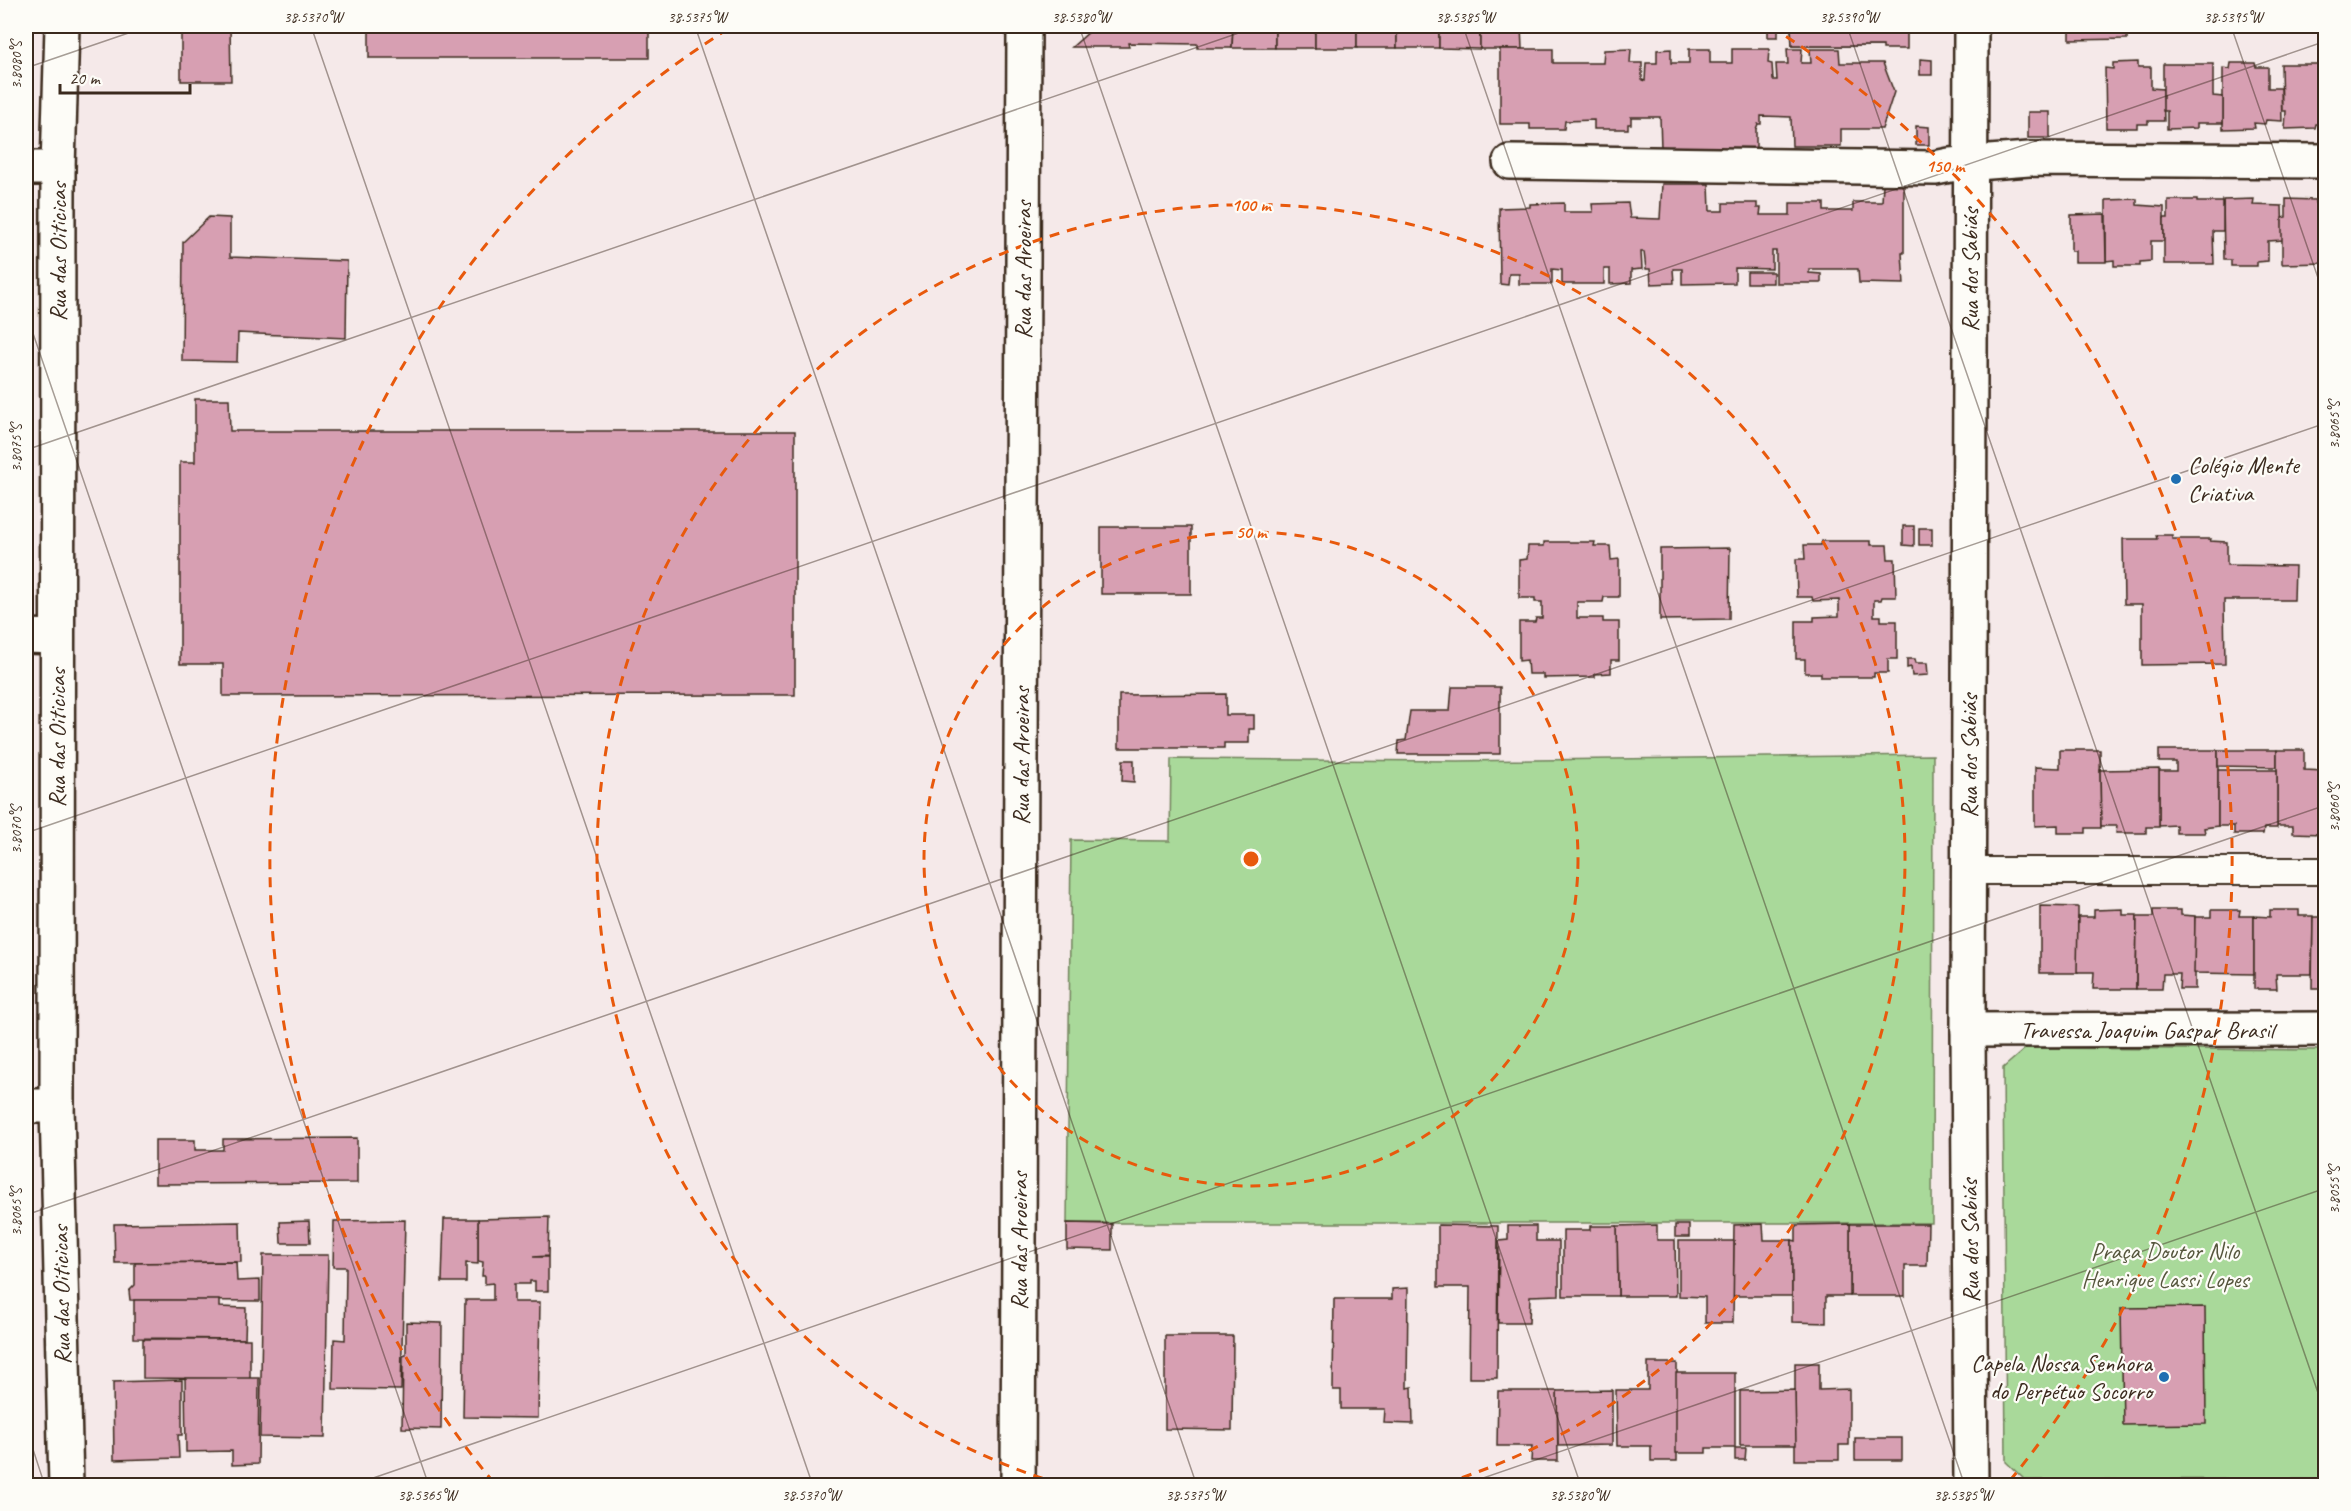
<svg xmlns="http://www.w3.org/2000/svg" width="2351" height="1511" viewBox="0 0 2351 1511" font-family="Caveat,sans-serif">
<style>
.green{fill:#a9d99a;stroke:#72825c;stroke-width:1.5}
.building{fill:#d79fb2;stroke:#3b2a1e;stroke-width:1.5}
.lines{fill:none;stroke-linecap:round;stroke-linejoin:round}
.lane-casing{stroke:#3b2a1e;stroke-width:30}
.street-casing{stroke:#3b2a1e;stroke-width:38}
.lane{stroke:#fdfcf7;stroke-width:26}
.street{stroke:#fdfcf7;stroke-width:33}
.ticks{fill:none;stroke:#3b2a1e;stroke-width:1.5;stroke-opacity:0.45}
.ring{fill:none;stroke:#e8590c;stroke-width:3;stroke-dasharray:10 8}
.poi-dot{fill:#1f6fb2;stroke:#fdfcf7;stroke-width:2}
.labels{text-anchor:middle;dominant-baseline:central;stroke-width:4.5;stroke-linejoin:round;paint-order:stroke}
.street-label{font-size:24px;fill:#3b2a1e;stroke:#fdfcf7}
.poi-label{font-size:24px;fill:#3b2a1e;stroke:#fdfcf7;text-anchor:start}
.park-label{font-size:24px;fill:#56563d;stroke:#fdfcf7}
.centre{fill:#e8590c;stroke:#fdfcf7;stroke-width:3}
.ring-label{font-size:18px;text-anchor:middle;font-weight:bold;fill:#e8590c;stroke:#fdfcf7;stroke-width:4.5;stroke-linejoin:round;paint-order:stroke}
.neatline{fill:none;stroke:#3b2a1e;stroke-width:2}
.ticks-label{font-size:15px;text-anchor:middle;fill:#3b2a1e}
</style>
<rect width="100%" height="100%" fill="#f5e9e9"/>
<filter id="ink" filterUnits="userSpaceOnUse"><feTurbulence type="fractalNoise" baseFrequency=".0167" numOctaves="2"/><feDisplacementMap in="SourceGraphic" scale="12" xChannelSelector="R" yChannelSelector="G"/><feConvolveMatrix kernelMatrix="1 2 1 2 8 2 1 2 1" color-interpolation-filters="sRGB"/></filter>
<g filter="url(#ink)">
<g class="green">
<polygon points="1933,755 1932,1223 1067,1223 1071,840 1170,841 1171,759 1458,761"/>
<polygon points="2026,1048 2325,1050 2325,1479 2025,1480 2006,1462 2003,1068"/>
</g>
<g class="building">
<polygon points="181,26 230,26 231,81 181,81"/>
<rect x="369" y="26" width="280" height="32"/>
<polygon points="1091,26 1233,26 1232,48 1197,48 1197,44 1128,43 1129,47 1072,47 1090,31"/>
<polygon points="1233,26 1275,26 1275,48 1232,48"/>
<rect x="1275" y="26" width="40" height="22"/>
<rect x="1315" y="26" width="42" height="22"/>
<rect x="1357" y="26" width="40" height="22"/>
<rect x="1397" y="26" width="42" height="22"/>
<polygon points="1439,26 1480,26 1480,49 1439,48"/>
<polygon points="1480,26 1521,26 1522,49 1480,49"/>
<polygon points="1768,26 1781,26 1781,28 1778,28 1778,37 1768,37"/>
<polygon points="1791,26 1888,26 1888,46 1792,46"/>
<polygon points="1791,26 1907,26 1907,49 1883,49 1883,46 1792,46"/>
<polygon points="2070,26 2127,26 2127,39 2070,40"/>
<polygon points="1500,49 1553,49 1553,63 1603,63 1604,50 1631,49 1630,63 1642,63 1642,80 1645,81 1646,63 1657,63 1657,50 1671,49 1671,63 1689,63 1689,49 1710,49 1710,63 1732,63 1732,49 1769,49 1768,63 1772,64 1773,80 1777,80 1776,64 1788,64 1787,49 1802,49 1801,63 1811,63 1810,49 1839,49 1840,63 1883,63 1894,92 1882,129 1841,129 1841,146 1792,146 1791,117 1761,116 1761,124 1758,124 1756,129 1756,149 1661,148 1660,117 1631,117 1631,124 1628,124 1628,129 1594,129 1594,120 1565,121 1564,129 1530,129 1530,124 1500,124"/>
<polygon points="1920,59 1932,60 1932,75 1920,75"/>
<polygon points="2138,62 2138,67 2151,67 2151,88 2163,89 2164,121 2148,121 2148,124 2137,124 2137,128 2106,128 2105,68 2113,69 2113,63"/>
<polygon points="2231,63 2255,63 2256,67 2268,67 2268,88 2281,88 2282,121 2266,120 2265,124 2254,123 2255,128 2223,129 2223,68 2230,69"/>
<polygon points="2163,64 2213,64 2213,96 2223,97 2223,123 2197,123 2197,128 2167,129 2167,111 2163,111"/>
<polygon points="2281,64 2326,64 2326,124 2316,124 2315,128 2285,129 2286,111 2282,111"/>
<rect x="2028" y="112" width="22" height="26"/>
<polygon points="1916,126 1929,127 1929,145 1916,145"/>
<polygon points="1662,184 1709,184 1710,211 1723,211 1723,203 1757,203 1757,208 1761,208 1760,215 1790,215 1790,203 1824,203 1824,211 1853,211 1853,202 1882,202 1883,184 1904,184 1904,253 1902,253 1904,284 1859,283 1858,269 1809,269 1809,273 1821,274 1821,283 1776,283 1776,251 1772,251 1772,269 1735,268 1735,283 1682,284 1682,269 1673,269 1674,283 1651,284 1650,269 1646,269 1644,252 1641,252 1642,269 1631,270 1631,283 1610,284 1610,269 1604,269 1604,284 1562,284 1562,270 1552,269 1552,284 1519,284 1519,274 1509,274 1508,285 1500,284 1499,208 1530,207 1530,204 1564,203 1564,212 1593,212 1592,204 1628,203 1630,218 1660,219"/>
<polygon points="2137,199 2137,205 2164,207 2164,241 2151,241 2151,261 2140,262 2140,266 2114,266 2114,260 2106,261 2106,200"/>
<polygon points="2254,199 2253,205 2282,206 2283,240 2268,241 2268,261 2257,262 2257,266 2231,266 2231,260 2224,260 2223,200"/>
<polygon points="2286,199 2315,200 2315,203 2326,202 2326,263 2282,264 2282,218 2286,217"/>
<polygon points="2168,200 2197,200 2197,202 2223,202 2223,231 2213,231 2214,264 2164,264 2164,218 2168,218"/>
<polygon points="2105,214 2106,262 2075,262 2075,251 2071,251 2071,215"/>
<polygon points="209,217 230,218 230,257 347,261 346,338 238,333 237,362 182,361 183,242"/>
<rect x="1747" y="272" width="26" height="11"/>
<polygon points="195,399 229,399 230,431 795,431 795,695 223,696 223,664 180,664 180,462 195,462"/>
<polygon points="1903,526 1914,526 1914,546 1903,545"/>
<rect x="1101" y="527" width="90" height="67"/>
<rect x="1919" y="528" width="13" height="17"/>
<polygon points="2156,535 2172,535 2172,539 2211,539 2210,541 2227,542 2227,565 2295,566 2294,600 2224,600 2225,664 2142,665 2142,604 2124,604 2123,539 2157,539"/>
<polygon points="1822,541 1871,541 1871,545 1887,545 1888,559 1895,559 1896,597 1882,597 1881,600 1874,600 1874,616 1881,616 1881,621 1897,621 1897,659 1888,659 1888,673 1874,673 1874,677 1821,677 1821,673 1805,673 1805,659 1796,659 1796,621 1814,621 1814,617 1839,616 1839,600 1813,601 1812,597 1797,597 1796,559 1805,559 1804,545 1821,545"/>
<polygon points="1544,542 1595,542 1594,546 1610,546 1611,560 1619,559 1619,597 1604,597 1603,602 1577,602 1577,618 1603,618 1603,622 1619,622 1619,660 1611,660 1611,673 1595,674 1595,677 1543,678 1543,674 1528,674 1527,660 1519,661 1519,622 1535,622 1536,618 1542,618 1542,602 1535,602 1535,598 1519,598 1519,560 1527,559 1528,546 1544,546"/>
<polygon points="1730,548 1729,619 1660,620 1660,549"/>
<polygon points="1907,659 1915,659 1916,663 1927,663 1928,675 1912,676 1911,667 1907,668"/>
<polygon points="1452,687 1500,687 1500,754 1398,754 1399,741 1406,740 1410,711 1450,711"/>
<polygon points="1226,694 1226,715 1254,715 1254,729 1249,729 1249,743 1224,743 1224,748 1119,748 1119,695"/>
<polygon points="2060,750 2100,750 2101,828 2086,828 2086,833 2058,833 2058,825 2035,826 2035,767 2060,768"/>
<polygon points="2159,750 2218,750 2218,826 2204,828 2205,833 2176,833 2176,825 2159,826 2159,771 2176,771 2176,762 2159,762"/>
<polygon points="2218,750 2277,750 2277,767 2218,766"/>
<polygon points="2277,750 2304,750 2304,770 2326,771 2326,828 2322,828 2322,834 2293,833 2293,826 2277,826"/>
<polygon points="1123,760 1134,760 1134,782 1122,781"/>
<polygon points="2159,769 2159,827 2146,827 2146,833 2116,833 2117,826 2101,826 2100,770"/>
<polygon points="2218,770 2277,770 2277,828 2264,828 2263,834 2234,834 2234,826 2218,826"/>
<polygon points="2040,906 2078,907 2078,973 2040,973"/>
<polygon points="2123,909 2123,915 2137,915 2136,989 2093,989 2094,972 2077,972 2078,917 2094,917 2094,910"/>
<polygon points="2153,910 2181,910 2181,915 2195,916 2195,989 2179,989 2180,974 2163,974 2162,989 2136,989 2137,917 2153,917"/>
<polygon points="2211,910 2240,910 2239,916 2254,916 2254,974 2194,973 2195,917 2211,917"/>
<polygon points="2270,910 2299,910 2299,916 2313,916 2312,974 2276,974 2277,989 2254,989 2254,916 2270,917"/>
<polygon points="2313,917 2326,917 2326,989 2312,989"/>
<polygon points="357,1138 357,1183 155,1184 155,1140 195,1140 195,1150 223,1150 223,1139"/>
<polygon points="549,1217 548,1256 533,1257 548,1257 548,1291 535,1291 535,1281 530,1281 530,1284 514,1284 514,1302 540,1302 538,1418 463,1417 465,1300 493,1300 493,1283 485,1284 485,1276 482,1276 483,1262 478,1261 478,1219"/>
<polygon points="444,1219 478,1219 478,1264 466,1263 466,1282 442,1282"/>
<polygon points="405,1220 401,1390 333,1389 334,1339 345,1340 346,1267 333,1267 334,1221"/>
<polygon points="309,1221 310,1243 281,1243 280,1222"/>
<polygon points="240,1222 241,1262 115,1263 114,1224"/>
<polygon points="1067,1223 1112,1224 1112,1250 1067,1249"/>
<polygon points="1763,1224 1764,1240 1792,1240 1792,1296 1733,1296 1734,1225"/>
<polygon points="1850,1224 1928,1224 1927,1266 1905,1266 1905,1296 1850,1296"/>
<polygon points="1850,1224 1850,1296 1826,1296 1826,1323 1792,1322 1792,1240 1796,1241 1796,1225"/>
<polygon points="1438,1225 1498,1226 1497,1378 1469,1378 1470,1287 1438,1287"/>
<polygon points="1657,1225 1657,1240 1675,1240 1676,1296 1618,1296 1617,1226"/>
<rect x="1675" y="1225" width="14" height="12"/>
<polygon points="1508,1226 1536,1226 1536,1241 1559,1241 1559,1295 1530,1296 1529,1323 1498,1323 1499,1241 1508,1240"/>
<polygon points="1590,1226 1617,1226 1618,1296 1563,1296 1563,1230 1590,1230"/>
<polygon points="1679,1241 1734,1241 1733,1323 1705,1323 1705,1297 1679,1296"/>
<polygon points="263,1255 328,1255 325,1438 260,1437"/>
<polygon points="236,1262 237,1281 260,1280 260,1301 130,1300 129,1291 135,1285 135,1263"/>
<polygon points="1408,1288 1407,1388 1412,1387 1413,1424 1384,1423 1385,1409 1341,1409 1341,1390 1333,1390 1334,1299 1392,1299 1392,1289"/>
<polygon points="134,1300 219,1300 219,1307 246,1308 245,1339 134,1338"/>
<polygon points="2205,1307 2206,1424 2123,1425 2121,1308"/>
<polygon points="406,1322 442,1323 441,1429 402,1428 403,1356 406,1355"/>
<polygon points="1165,1336 1233,1336 1232,1430 1165,1429"/>
<polygon points="143,1339 250,1339 250,1379 143,1378"/>
<polygon points="1648,1363 1677,1363 1677,1461 1651,1461 1651,1446 1617,1446 1616,1390 1648,1390"/>
<polygon points="1795,1363 1819,1363 1819,1390 1849,1389 1849,1445 1839,1445 1839,1460 1795,1460"/>
<polygon points="1676,1373 1735,1373 1735,1448 1706,1448 1706,1453 1676,1453"/>
<polygon points="185,1378 259,1378 258,1464 232,1465 232,1451 186,1452"/>
<polygon points="182,1380 182,1435 178,1435 179,1458 114,1460 113,1382"/>
<polygon points="1612,1390 1612,1445 1558,1446 1557,1391"/>
<polygon points="1795,1390 1796,1445 1740,1445 1740,1391"/>
<polygon points="1498,1391 1557,1391 1558,1461 1531,1461 1532,1446 1497,1446"/>
<rect x="1855" y="1438" width="47" height="22"/>
<polygon points="1735,1448 1746,1448 1745,1460 1735,1460"/>
</g>
<g class="lines">
<defs>
<polyline id="lane" points="1969,871 2326,871"/>
<g id="street">
<polyline points="62,26 58,168 57,1106 66,1486"/>
<polyline points="1971,26 1968,1030 1971,1486"/>
<polyline points="1510,162 1935,168 1950,165 2029,159 2326,161"/>
<polyline points="26,168 58,168"/>
<polyline points="26,636 57,637"/>
<polyline points="1968,1030 2326,1029"/>
<polyline points="26,1106 57,1106"/>
<polyline points="1018,1486 1024,26"/>
</g>
</defs>
<use href="#lane" class="lane-casing"/>
<use href="#street" class="street-casing"/>
<use href="#lane" class="lane"/>
<use href="#street" class="street"/>
</g>
</g>
<path class="ticks" d="M 311,26 L 813,1486M 695,26 L 1197,1486M 1079,26 L 1581,1486M 1463,26 L 1965,1486M 1847,26 L 2326,1416M 2231,26 L 2326,301M 26,68 L 149,26M 26,313 L 429,1486M 26,450 L 1259,26M 26,833 L 2326,41M 26,1215 L 2326,423M 26,1428 L 45,1486M 350,1486 L 2326,805M 1460,1486 L 2326,1188"/>
<g class="ring">
<circle cx="1251" cy="859" r="327"/>
<path d="M1060 1484A654 654 0 1 1 1442 1484"/>
<path d="M494 1483A981 981 0 0 1 731 27M1771 27A981 981 0 0 1 2008 1483"/>
</g>
<g class="poi-dot">
<circle cx="2176" cy="479" r="6"/>
<circle cx="2164" cy="1377" r="6"/>
</g>
<g class="labels">
<g class="street-label">
<text transform="translate(58 252) rotate(-90)">Rua das Oiticicas</text>
<text transform="translate(1023 270) rotate(-90)">Rua das Aroeiras</text>
<text transform="translate(1970 270) rotate(-90)">Rua dos Sabiás</text>
<text transform="translate(57 738) rotate(-90)">Rua das Oiticicas</text>
<text transform="translate(1021 756) rotate(-90)">Rua das Aroeiras</text>
<text transform="translate(1969 756) rotate(-90)">Rua dos Sabiás</text>
<text x="2147" y="1030">Travessa Joaquim Gaspar Brasil</text>
<text transform="translate(1019 1241) rotate(-90)">Rua das Aroeiras</text>
<text transform="translate(1970 1241) rotate(-91)">Rua dos Sabiás</text>
<text transform="translate(61 1295) rotate(-91)">Rua das Oiticicas</text>
</g>
<g class="poi-label">
<text x="2188" y="465">Colégio Mente<tspan x="2188" dy="28">Criativa</tspan></text>
<text x="2152" y="1363" text-anchor="end">Capela Nossa Senhora<tspan x="2152" dy="28">do Perpétuo Socorro</tspan></text>
</g>
<g class="park-label">
<text x="2165" y="1251">Praça Doutor Nilo<tspan x="2165" dy="28">Henrique Lassi Lopes</tspan></text>
</g>
</g>
<circle cx="1251" cy="859" r="9" class="centre"/>
<g class="ring-label">
<text x="1945" y="172">150 m</text>
<text x="1251" y="211">100 m</text>
<text x="1251" y="538">50 m</text>
</g>
<rect width="2351" height="1511" fill="none" stroke="#fdfcf7" stroke-width="66"/>
<path d="M60 84v9h130v-9" fill="none" stroke="#3b2a1e" stroke-width="3"/>
<text x="69" y="84" font-size="18" fill="#3b2a1e" stroke="#fdfcf7" stroke-width="4.5" paint-order="stroke">20 m</text>
<rect x="33" y="33" width="2285" height="1445" class="neatline"/>
<g class="ticks-label">
<text x="313" y="22">38.5370°W</text>
<text x="697" y="22">38.5375°W</text>
<text x="1081" y="22">38.5380°W</text>
<text x="1465" y="22">38.5385°W</text>
<text x="1849" y="22">38.5390°W</text>
<text x="2233" y="22">38.5395°W</text>
<text transform="translate(16 65) rotate(-90)" y="5">3.8080°S</text>
<text transform="translate(2334 425) rotate(-90)" y="5">3.8065°S</text>
<text transform="translate(16 448) rotate(-90)" y="5">3.8075°S</text>
<text transform="translate(2334 808) rotate(-90)" y="5">3.8060°S</text>
<text transform="translate(16 830) rotate(-90)" y="5">3.8070°S</text>
<text transform="translate(2334 1190) rotate(-90)" y="5">3.8055°S</text>
<text transform="translate(16 1212) rotate(-90)" y="5">3.8065°S</text>
<text x="427" y="1500">38.5365°W</text>
<text x="811" y="1500">38.5370°W</text>
<text x="1195" y="1500">38.5375°W</text>
<text x="1579" y="1500">38.5380°W</text>
<text x="1963" y="1500">38.5385°W</text>
</g>
</svg>
